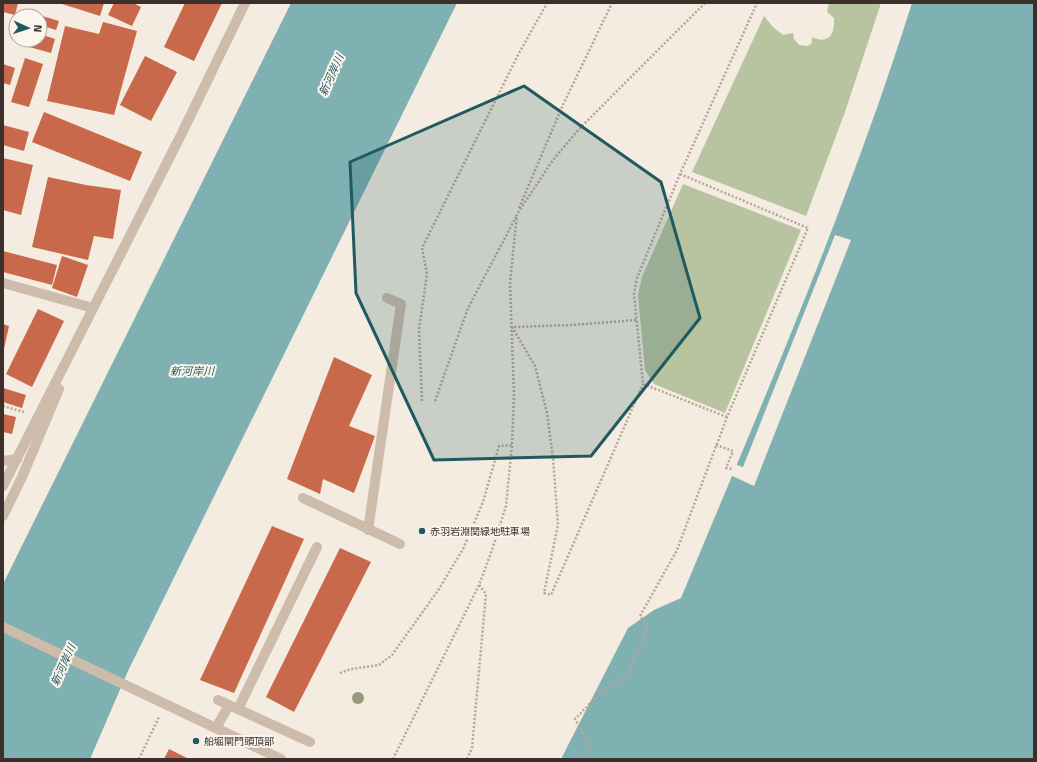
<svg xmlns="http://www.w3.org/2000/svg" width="1037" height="762" viewBox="0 0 1037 762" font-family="'Titillium Web','Noto Sans JP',sans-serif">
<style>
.green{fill:#b8c4a0}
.water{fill:#7fb0b2}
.pier{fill:#f4ebe1}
.building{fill:#c8694b}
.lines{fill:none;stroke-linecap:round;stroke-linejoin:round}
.path{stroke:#b9a596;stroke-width:2.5;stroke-dasharray:2 2;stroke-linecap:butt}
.minor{stroke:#cdbbac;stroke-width:10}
.tree{fill:#969b7f}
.marked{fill:#1f5a5e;fill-opacity:0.2;stroke:#1f5a5e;stroke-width:3;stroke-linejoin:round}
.poi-dot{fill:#1f5a5e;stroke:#fbf5ee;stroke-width:1.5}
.labels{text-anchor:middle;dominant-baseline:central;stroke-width:4;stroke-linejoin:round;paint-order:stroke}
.poi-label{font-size:10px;fill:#3b302b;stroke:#fbf5ee;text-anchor:start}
.water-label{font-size:11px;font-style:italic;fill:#1f5a5e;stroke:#fbf5ee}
</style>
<rect width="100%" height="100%" fill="#f4ebe1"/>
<g class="green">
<path d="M 829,3 L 881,3 L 845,112 L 806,216 L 692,172 L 764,16 L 773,27 L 783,35 L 793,33 L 794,39 L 799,45 L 808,46 L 812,43 L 812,37 C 829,45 835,34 834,18 L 827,12 Z"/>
<polygon points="683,184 801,230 725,413 654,384 645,370 638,295 642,277"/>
</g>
<g class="water">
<polygon points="291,3 457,3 128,671 90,759 3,759 3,584"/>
<path d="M 912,3 L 1034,3 L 1034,759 L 561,759 L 628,628 L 654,610 L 681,598 C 763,401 848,206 912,3 Z"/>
</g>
<polygon class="pier" points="835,235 851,240 754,486 730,475 734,464 743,467"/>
<g class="building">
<polygon points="3,3 18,3 15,15 3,12"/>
<polygon points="59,3 104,3 100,16"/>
<polygon points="114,3 133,3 141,7 132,26 108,15"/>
<polygon points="185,3 222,3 194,61 164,47"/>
<polygon points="22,10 59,21 56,30 40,25 40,16 20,16"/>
<polygon points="103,22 137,31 114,115 47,101 65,26 99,34"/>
<polygon points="40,34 55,39 51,53 22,45 24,40 40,40"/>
<polygon points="145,56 177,72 151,121 120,105"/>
<polygon points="25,58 43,64 29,107 11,102"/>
<polygon points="3,64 15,68 10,85 3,83"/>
<polygon points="44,112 142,152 130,181 32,142"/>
<polygon points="3,125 29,132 24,151 3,145"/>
<polygon points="3,158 33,165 21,215 3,210"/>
<polygon points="48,177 86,185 121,190 113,239 94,236 88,260 32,247"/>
<polygon points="3,251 57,265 52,285 3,272"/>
<polygon points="62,256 88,265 77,297 52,288"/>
<polygon points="38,309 64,321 32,387 6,374"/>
<polygon points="3,324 9,326 4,349 3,349"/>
<polygon points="334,357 372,375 349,426 375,436 354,493 323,479 320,494 287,479"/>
<polygon points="3,388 26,395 22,408 3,402"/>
<polygon points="3,414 16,417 12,434 3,432"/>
<polygon points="272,526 304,539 234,693 200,680"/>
<polygon points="340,548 371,562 294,712 266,697"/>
<polygon points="169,749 189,759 164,759"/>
</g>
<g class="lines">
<g class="path">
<polyline points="519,208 562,107 612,3"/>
<polyline points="636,320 572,325 512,327 535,366 547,413 553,458 558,525 544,593 551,595 643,384"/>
<polyline points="422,401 419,329 427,274 422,248 518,55 547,3"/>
<polyline points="435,401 468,308 516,217"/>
<polyline points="3,406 24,412"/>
<polyline points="727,417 643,384 634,294 637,278 680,174 757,3"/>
<polyline points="716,445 733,451 726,468 732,469"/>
<polyline points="340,673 351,669 379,665 392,655 439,589 463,549 483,502 499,446 512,445"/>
<polyline points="139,759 159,717"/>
<polyline points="393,759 479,585 492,550 506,506 512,445 514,395 510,283 517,214 553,160 579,129 705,3"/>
<polyline points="467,759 472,748 486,594 479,585"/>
<polyline points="585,759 590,746 575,719 600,693 627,676 648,626 640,616 677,550 727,417 808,228 680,174"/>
</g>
<g class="minor">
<polyline points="3,283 93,308"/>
<polyline points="3,461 17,459"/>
<polyline points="3,486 181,135 245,3"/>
<polyline points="303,498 400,544"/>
<polyline points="3,516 22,477 59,389"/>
<polyline points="368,530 401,304 387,298"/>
<polyline points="3,627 281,759"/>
<polyline points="218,700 310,742"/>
<polyline points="238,709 317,547"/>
<polyline points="216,728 229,705"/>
</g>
</g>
<circle class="tree" cx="358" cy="698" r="6"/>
<path class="marked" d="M 524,86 L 661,182 L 700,318 L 591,456 L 434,460 L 356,293 L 350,162 Z"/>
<g class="poi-dot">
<circle cx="422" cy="531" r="4"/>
<circle cx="196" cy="741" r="4"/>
</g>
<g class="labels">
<g class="poi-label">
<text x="430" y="531">赤羽岩淵関緑地駐車場</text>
<text x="204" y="741">船堀閘門頭頂部</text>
</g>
<g class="water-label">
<text transform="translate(331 75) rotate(-66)">新河岸川</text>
<text x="192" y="371">新河岸川</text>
<text transform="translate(63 665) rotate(-66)">新河岸川</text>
</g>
</g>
<rect width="1037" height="762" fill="none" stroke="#3b302b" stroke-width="8"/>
<g transform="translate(28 28) rotate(93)"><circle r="19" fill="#fbf5ee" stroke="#aea6a0"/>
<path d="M0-3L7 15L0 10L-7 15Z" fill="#1f5a5e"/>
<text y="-6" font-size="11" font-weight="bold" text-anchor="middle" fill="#3b302b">N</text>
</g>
</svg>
